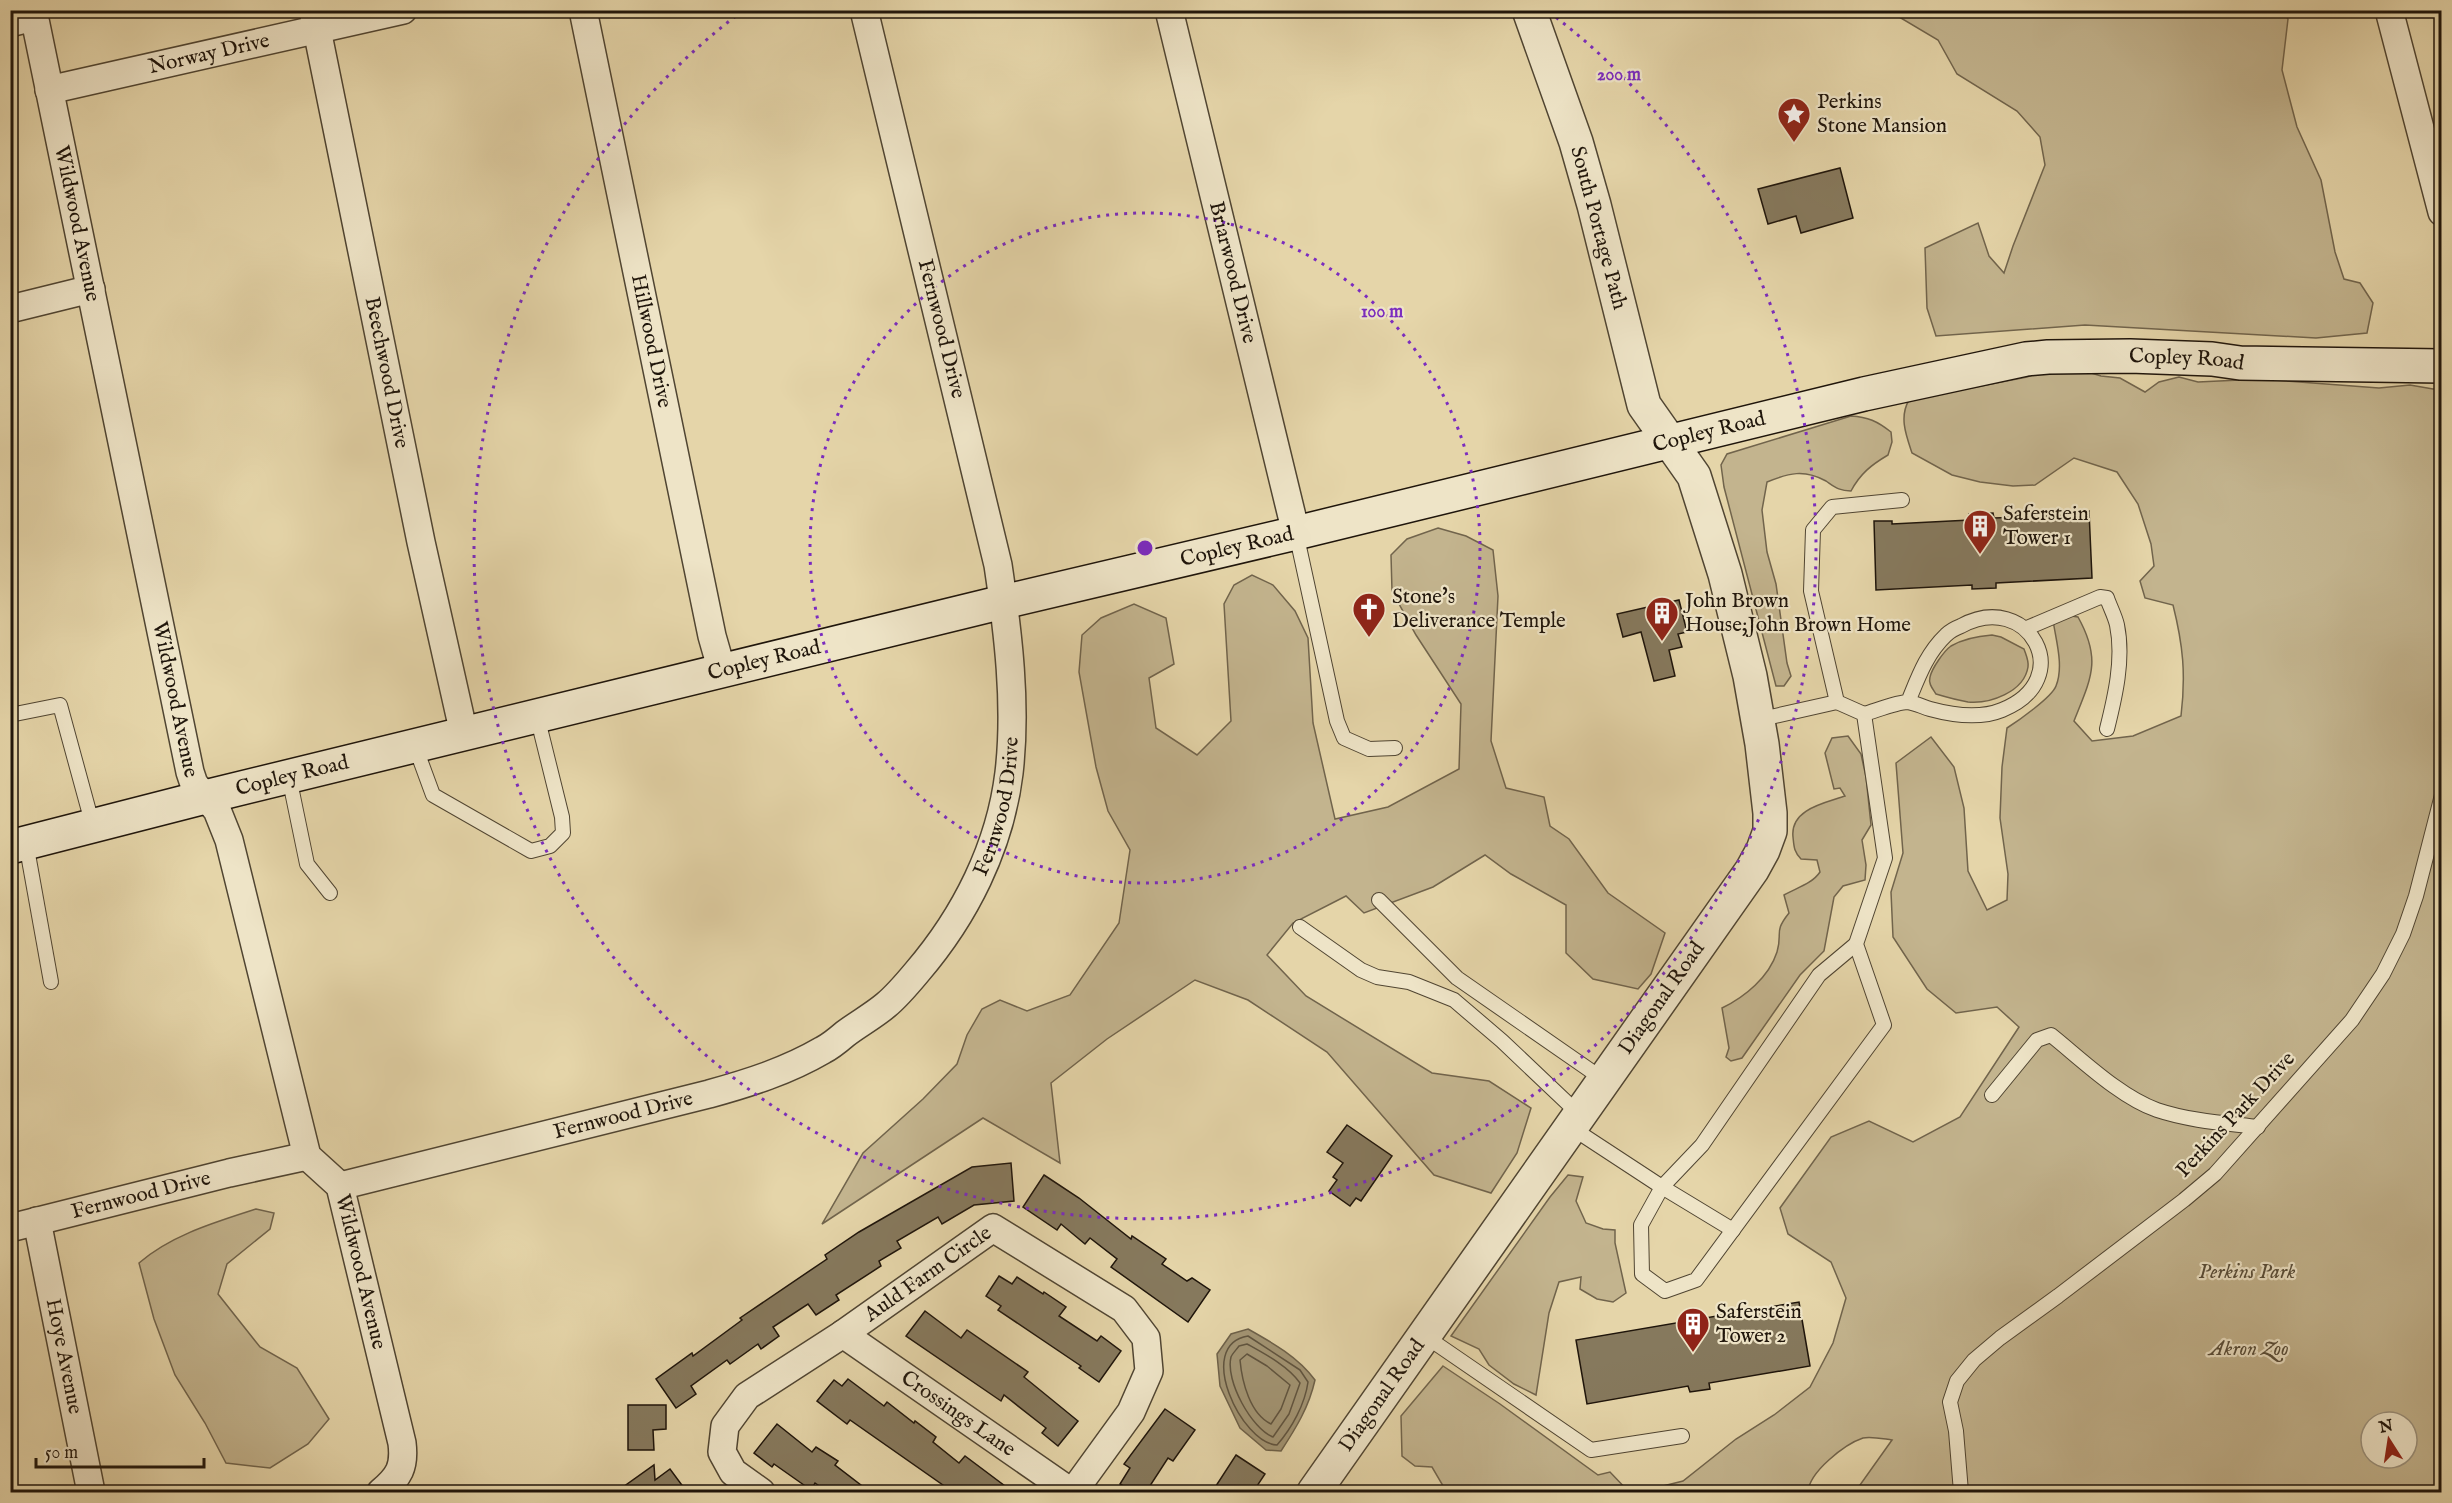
<svg xmlns="http://www.w3.org/2000/svg" width="2452" height="1503" viewBox="0 0 2452 1503" font-family="'IM FELL English',serif">
<style>
.green{fill:#c3b48e;stroke:#71644c;stroke-width:1.5;fill-rule:evenodd}
.water{fill:#a29473;stroke:#6e6149;stroke-width:1.5}
.lines{fill:none;stroke-linecap:round;stroke-linejoin:round}
.shore{stroke:#60543f;stroke-width:1.5}
.building{fill:#86795d;stroke:#1f150b;stroke-width:1.5}
.service-casing{stroke:#504532;stroke-width:16}
.minor-casing{stroke:#504532;stroke-width:30}
.tertiary-casing{stroke:#504532;stroke-width:36}
.secondary-casing{stroke:#1f150b;stroke-width:36}
.service{stroke:#eee4c7;stroke-width:14}
.minor{stroke:#eee4c7;stroke-width:27}
.tertiary{stroke:#eee4c7;stroke-width:33}
.secondary{stroke:#eee4c7;stroke-width:33}
.ring{fill:none;stroke:#7b2cbf;stroke-width:3;stroke-dasharray:3 6}
.labels{text-anchor:middle;dominant-baseline:central;stroke-width:4.5;stroke-linejoin:round;paint-order:stroke}
.street-label{font-size:21px;fill:#1f150b;stroke:#eee4c7}
.poi-label{font-size:21px;fill:#1f150b;stroke:#eee4c7;text-anchor:start}
.park-label{font-size:21px;font-style:italic;fill:#584d39;stroke:#eee4c7}
.centre{fill:#7b2cbf;stroke:#eee4c7;stroke-width:3}
.ring-label{font-size:18px;text-anchor:middle;font-weight:bold;fill:#7b2cbf;stroke:#eee4c7;stroke-width:4.5;stroke-linejoin:round;paint-order:stroke}
</style>
<rect width="100%" height="100%" fill="#e5d5a9"/>
<filter id="stains"><feTurbulence type="fractalNoise" baseFrequency=".00333" numOctaves="4"/><feColorMatrix values="0 0 0 0 .2 0 0 0 0 .09 0 0 0 0 .02 0 0 0 .5 -.17"/></filter>
<radialGradient id="worn" r=".72"><stop offset=".6" stop-color="#630" stop-opacity="0"/><stop offset="1" stop-color="#630" stop-opacity=".3"/></radialGradient>
<g class="green">
<polygon points="1889,11 2282,11 2288,19 2282,70 2297,127 2321,180 2335,252 2344,279 2360,283 2373,303 2367,333 2316,338 2085,325 1936,336 1927,308 1925,248 1978,223 1989,256 2004,273 2013,246 2045,165 2040,137 2017,111 1957,74 1938,40"/>
<path d="M 2075,368 L 2101,376 L 2120,378 L 2145,392 L 2159,382 L 2179,377 L 2198,382 L 2261,379 L 2379,388 L 2410,385 L 2433,389 L 2441,388 L 2441,1492 L 1855,1492 L 1892,1440 C 1884,1439 1871,1436 1863,1438 C 1845,1444 1809,1472 1808,1492 L 1639,1492 L 1683,1481 L 1736,1439 L 1774,1415 L 1810,1387 L 1833,1343 L 1846,1298 L 1831,1262 L 1788,1234 L 1780,1208 L 1831,1137 L 1869,1121 L 1913,1142 L 1960,1117 L 2019,1027 L 1997,1007 L 1956,1013 L 1927,989 L 1893,937 L 1891,892 L 1903,853 L 1896,763 L 1931,737 L 1954,767 L 1964,808 L 1968,871 L 1987,910 L 2007,900 L 2008,874 L 2000,818 L 2002,767 L 2007,728 C 2018,721 2052,697 2056,686 C 2064,666 2056,641 2053,620 L 2065,615 L 2078,617 C 2102,660 2091,678 2074,721 L 2092,741 L 2133,736 L 2181,716 C 2186,674 2183,645 2173,605 L 2145,598 L 2140,581 L 2154,566 L 2151,544 L 2138,504 L 2117,472 L 2074,458 L 2035,485 L 2013,486 L 1980,482 L 1952,475 L 1912,453 C 1906,435 1899,417 1909,400 L 2027,377 L 2050,369 ZM 2371,1422 L 2407,1422 L 2407,1458 L 2371,1458 Z"/>
<path d="M 1851,416 C 1868,417 1877,421 1891,432 L 1892,442 L 1888,455 C 1871,465 1860,474 1851,491 C 1839,491 1835,487 1826,481 C 1804,469 1789,473 1767,482 L 1762,510 L 1767,552 L 1776,584 L 1787,663 L 1791,676 L 1784,686 L 1776,686 L 1724,487 L 1721,465 L 1727,454 Z"/>
<polygon points="1438,528 1466,536 1493,550 1498,596 1491,741 1506,788 1544,797 1550,826 1569,839 1608,893 1665,933 1651,974 1638,989 1593,979 1566,953 1566,905 1511,874 1485,855 1433,887 1364,913 1346,896 1293,923 1267,955 1306,996 1432,1073 1489,1081 1531,1108 1517,1153 1491,1193 1434,1175 1327,1052 1248,1000 1195,980 1107,1039 1051,1083 1060,1163 983,1118 822,1224 863,1153 923,1099 957,1064 967,1035 982,1009 1000,1000 1027,1011 1070,995 1119,923 1130,850 1108,811 1096,767 1079,672 1082,635 1101,618 1134,604 1166,618 1174,664 1149,678 1156,728 1197,755 1231,721 1224,604 1234,585 1252,575 1273,585 1295,611 1308,638 1313,723 1335,819 1388,807 1459,769 1461,704 1416,635 1392,591 1391,555 1407,539"/>
<path d="M 1992,635 L 2001,637 L 2024,649 C 2026,655 2029,661 2028,667 C 2024,692 1990,704 1968,702 C 1957,700 1946,697 1936,694 C 1933,689 1928,684 1930,677 C 1932,668 1944,651 1951,646 C 1963,639 1979,636 1992,635 Z"/>
<path d="M 1848,736 L 1861,754 L 1866,777 L 1871,825 L 1862,840 L 1866,865 L 1865,880 L 1843,886 L 1834,897 L 1824,951 L 1800,975 L 1742,1058 L 1731,1061 L 1726,1057 L 1729,1048 L 1722,1008 C 1745,997 1769,977 1777,952 C 1783,932 1773,933 1789,913 L 1784,895 C 1796,888 1812,884 1820,872 L 1817,860 L 1801,859 C 1794,852 1794,847 1793,837 C 1790,809 1825,803 1845,796 L 1840,788 L 1834,789 L 1825,753 L 1832,738 Z"/>
<polygon points="1568,1175 1583,1177 1576,1201 1586,1223 1603,1229 1615,1230 1615,1243 1626,1293 1613,1302 1597,1299 1580,1289 1581,1277 1559,1282 1549,1313 1536,1395 1514,1384 1489,1365 1479,1349 1451,1336 1550,1197"/>
<path d="M 256,1209 L 274,1213 L 270,1229 L 227,1264 L 218,1294 L 260,1347 L 297,1368 L 329,1419 L 308,1444 L 270,1468 L 226,1463 L 205,1423 L 175,1375 L 154,1319 L 139,1263 C 171,1235 216,1222 256,1209 Z"/>
<polygon points="1443,1366 1500,1404 1598,1475 1610,1472 1629,1492 1446,1491 1432,1467 1415,1466 1402,1456 1401,1416"/>
</g>
<path class="water" d="M 1248,1329 C 1273,1343 1298,1357 1315,1380 C 1309,1407 1296,1428 1281,1451 L 1266,1450 L 1240,1428 L 1220,1386 L 1217,1354 L 1231,1334 Z"/>
<g class="lines">
<g class="shore">
<path d="M 1248,1336 L 1300,1370 L 1308,1382 C 1305,1404 1292,1428 1277,1445 C 1242,1444 1194,1345 1248,1336 Z"/>
<path d="M 1247,1344 C 1265,1354 1288,1366 1300,1383 L 1289,1414 L 1273,1437 C 1252,1429 1225,1381 1231,1357 C 1232,1354 1237,1349 1239,1346 Z"/>
<path d="M 1247,1354 L 1267,1366 L 1290,1385 L 1281,1409 L 1271,1424 C 1250,1414 1242,1382 1240,1360 Z"/>
</g>
</g>
<g class="building">
<polygon points="1840,168 1853,218 1801,233 1796,216 1768,224 1758,189"/>
<polygon points="2069,511 2089,511 2092,578 1996,583 1996,588 1972,589 1972,585 1876,590 1874,521 1892,521 1892,524 1970,520 1969,514 1993,513 1994,518 2069,515"/>
<polygon points="1679,600 1687,632 1678,634 1682,647 1669,650 1675,676 1654,681 1641,632 1623,637 1617,614"/>
<polygon points="1347,1125 1392,1156 1361,1201 1356,1198 1350,1206 1329,1191 1337,1180 1333,1177 1343,1163 1327,1152"/>
<polygon points="1011,1163 1014,1201 974,1205 942,1224 938,1217 897,1241 901,1248 879,1261 881,1266 836,1295 839,1300 816,1315 808,1304 773,1327 779,1336 761,1349 758,1344 730,1364 727,1360 691,1386 696,1394 676,1408 656,1379 692,1353 693,1356 742,1320 740,1318 827,1259 825,1255 859,1232 972,1167"/>
<polygon points="1044,1175 1079,1198 1131,1239 1132,1236 1166,1259 1162,1264 1187,1281 1192,1278 1210,1290 1188,1322 1111,1267 1117,1259 1090,1238 1085,1244 1061,1224 1057,1230 1023,1207"/>
<polygon points="999,1276 1012,1284 1017,1277 1043,1294 1044,1292 1066,1307 1059,1316 1097,1341 1101,1336 1121,1351 1099,1382 1079,1368 1081,1366 998,1310 1001,1306 986,1296"/>
<polygon points="1799,1302 1810,1366 1709,1383 1710,1389 1690,1392 1688,1386 1587,1404 1576,1340"/>
<polygon points="925,1311 961,1338 967,1330 1028,1372 1024,1377 1078,1421 1058,1446 1042,1433 1046,1428 1004,1395 1001,1401 906,1336"/>
<polygon points="848,1379 884,1406 887,1402 914,1423 915,1421 936,1437 933,1442 959,1463 965,1456 1013,1492 953,1492 850,1420 847,1424 817,1401 834,1380 842,1386"/>
<polygon points="628,1405 666,1405 666,1429 653,1430 654,1450 628,1450"/>
<polygon points="1165,1409 1195,1430 1173,1461 1168,1458 1146,1492 1133,1492 1120,1484 1130,1468 1124,1464"/>
<polygon points="777,1424 812,1452 816,1447 838,1461 835,1465 870,1492 828,1492 815,1483 811,1490 774,1464 772,1467 754,1453"/>
<polygon points="1236,1455 1265,1474 1253,1492 1212,1492"/>
<polygon points="654,1465 655,1480 670,1469 687,1492 616,1492"/>
</g>
<g class="lines">
<defs>
<g id="service">
<polyline points="1296,533 1337,721 1344,738 1369,749 1395,748"/>
<path d="M 2027,628 L 2100,597 L 2107,598 C 2110,607 2115,616 2117,625 C 2124,659 2115,697 2107,729"/>
<path d="M 1864,714 C 1875,711 1897,702 1908,702 C 1915,703 1923,707 1930,709 C 1952,715 1980,719 2002,710 C 2079,679 2028,589 1961,626 C 1956,628 1950,631 1946,635 C 1926,654 1918,678 1908,702"/>
<polyline points="10,715 60,705 93,826"/>
<polyline points="1757,720 1837,702"/>
<polyline points="415,746 433,795 531,851 550,846 563,833 562,817 537,716"/>
<polyline points="289,777 307,864 330,893"/>
<polyline points="26,843 51,982"/>
<polyline points="1379,900 1457,978 1604,1080"/>
<polyline points="1300,927 1361,970 1377,977 1409,982 1454,1000 1502,1041 1579,1114"/>
<path d="M 1992,1095 L 2037,1040 L 2051,1035 C 2081,1059 2120,1097 2157,1110 C 2190,1121 2224,1123 2258,1127"/>
<polyline points="1572,1128 1662,1187 1641,1225 1642,1274 1665,1291 1696,1280 1884,1025 1856,944 1885,858 1864,714 1837,702 1811,591 1813,530 1832,507 1902,500"/>
<polyline points="1733,1230 1662,1187 1702,1145 1819,975 1856,944"/>
<polyline points="1425,1336 1591,1450 1682,1436"/>
<polyline points="1961,1492 1956,1431 1950,1402 1957,1381 1974,1360 2000,1338 2058,1296 2184,1200 2215,1174 2352,1020 2383,974 2403,934 2416,896 2442,795"/>
</g>
<g id="minor">
<path id="s1" d="M 33,10 L 190,772 L 194,784 L 217,810 L 229,840 L 307,1156 L 340,1186 L 402,1443 C 405,1467 399,1477 381,1492"/>
<path id="s2" d="M 313,10 L 421,542 L 464,734"/>
<path id="s3" d="M 583,10 L 712,636 L 722,671"/>
<path id="s4" d="M 1169,10 L 1296,533"/>
<polyline points="2389,10 2442,212"/>
<polyline points="10,23 34,17"/>
<path id="s5" d="M 49,90 L 403,10"/>
<polyline points="10,309 91,289"/>
<path id="s6" d="M 340,1186 L 709,1094 C 749,1083 787,1071 823,1050 C 831,1046 838,1040 845,1034 C 858,1024 873,1016 886,1005 C 897,996 907,984 917,972 C 965,916 1000,847 1009,773 C 1017,705 1008,632 998,565 L 864,10"/>
<path id="s7" d="M 37,1221 L 91,1492"/>
<path id="s8" d="M 10,1228 L 229,1173 L 307,1156"/>
<path id="s9" d="M 843,1334 L 1071,1492"/>
<path id="s10" d="M 761,1492 L 733,1472 L 722,1452 L 725,1426 L 747,1396 L 843,1334 L 993,1228 L 1124,1309 L 1146,1338 L 1149,1371 L 1131,1412 L 1073,1492"/>
</g>
<g id="tertiary">
<path id="s11" d="M 1314,1492 L 1752,870 L 1763,850 L 1770,831 L 1770,813 L 1762,744 L 1750,676 L 1725,574 L 1694,476 L 1644,405 L 1594,205 L 1576,142 L 1529,10"/>
</g>
<g id="secondary">
<path id="s12" d="M 10,847 L 205,797 L 1003,602 L 1296,533 L 1864,394 L 2026,359 L 2048,357 L 2130,356 L 2212,359 L 2240,363 L 2442,366"/>
</g>
</defs>
<use href="#service" class="service-casing"/>
<use href="#minor" class="minor-casing"/>
<use href="#tertiary" class="tertiary-casing"/>
<use href="#secondary" class="secondary-casing"/>
<use href="#service" class="service"/>
<use href="#minor" class="minor"/>
<use href="#tertiary" class="tertiary"/>
<use href="#secondary" class="secondary"/>
</g>
<g class="ring">
<circle cx="1145" cy="548" r="335"/>
<path d="M1549 12A671 671 0 1 1 741 12"/>
</g>
<defs>
<symbol id="sight-pin" viewBox="-11 -11 22 30"><path d="M0 17L-7.5 6A9.5 9.5 0 1 1 7.5 6Z" fill="#8f2418" stroke="#eee4c7"/><path d="M0-6L1.8-2.2L6-1.7L2.9 1.2L3.7 5.4L0 3.3L-3.7 5.4L-2.9 1.2L-6-1.7L-1.8-2.2Z" fill="#fff"/></symbol>
<symbol id="building-pin" viewBox="-11 -11 22 30"><path d="M0 17L-7.5 6A9.5 9.5 0 1 1 7.5 6Z" fill="#8f2418" stroke="#eee4c7"/><path d="M-4-6H4V6H1V3H-1V6H-4ZM-2.5-4.3h1.7v1.8h-1.7ZM.8-4.3h1.7v1.8H.8ZM-2.5-1h1.7V.8h-1.7ZM.8-1h1.7V.8H.8Z" fill="#fff"/></symbol>
<symbol id="church-pin" viewBox="-11 -11 22 30"><path d="M0 17L-7.5 6A9.5 9.5 0 1 1 7.5 6Z" fill="#8f2418" stroke="#eee4c7"/><path d="M-1.2-6h2.4v3.5h3.3v2.4h-3.3V6h-2.4V-.1h-3.3v-2.4h3.3Z" fill="#fff"/></symbol>
</defs>
<g fill-rule="evenodd">
<use href="#sight-pin" x="1775" y="95" width="38" height="52"/>
<use href="#building-pin" x="1961" y="507" width="38" height="52"/>
<use href="#church-pin" x="1350" y="590" width="38" height="52"/>
<use href="#building-pin" x="1643" y="594" width="38" height="52"/>
<use href="#building-pin" x="1674" y="1305" width="38" height="52"/>
</g>
<g class="labels">
<g class="street-label">
<text stroke="none"><textPath href="#s5" startOffset="164">Norway Drive</textPath></text>
<text stroke="none"><textPath href="#s1" startOffset="218">Wildwood Avenue</textPath></text>
<text transform="translate(1598 228) rotate(75)">South Portage Path</text>
<text stroke="none"><textPath href="#s4" startOffset="270">Briarwood Drive</textPath></text>
<text transform="translate(941 329) rotate(76)">Fernwood Drive</text>
<text stroke="none"><textPath href="#s3" startOffset="338">Hillwood Drive</textPath></text>
<text stroke="none"><textPath href="#s12" startOffset="2235">Copley Road</textPath></text>
<text stroke="none"><textPath href="#s2" startOffset="370">Beechwood Drive</textPath></text>
<text stroke="none"><textPath href="#s12" startOffset="1749">Copley Road</textPath></text>
<text stroke="none"><textPath href="#s12" startOffset="1263">Copley Road</textPath></text>
<text stroke="none"><textPath href="#s12" startOffset="777">Copley Road</textPath></text>
<text stroke="none"><textPath href="#s1" startOffset="704">Wildwood Avenue</textPath></text>
<text stroke="none"><textPath href="#s12" startOffset="291">Copley Road</textPath></text>
<text stroke="none"><textPath href="#s6" startOffset="813">Fernwood Drive</textPath></text>
<text stroke="none"><textPath href="#s11" startOffset="604">Diagonal Road</textPath></text>
<text stroke="none"><textPath href="#s6" startOffset="292">Fernwood Drive</textPath></text>
<text transform="translate(2236 1115) rotate(-47)">Perkins Park Drive</text>
<text stroke="none"><textPath href="#s8" startOffset="135">Fernwood Drive</textPath></text>
<text stroke="none"><textPath href="#s1" startOffset="1316">Wildwood Avenue</textPath></text>
<text stroke="none"><textPath href="#s10" startOffset="339">Auld Farm Circle</textPath></text>
<text stroke="none"><textPath href="#s7" startOffset="138">Hoye Avenue</textPath></text>
<text stroke="none"><textPath href="#s11" startOffset="118">Diagonal Road</textPath></text>
<text stroke="none"><textPath href="#s9" startOffset="140">Crossings Lane</textPath></text>
</g>
<g class="poi-label">
<text x="1817" y="102">Perkins<tspan x="1817" dy="24">Stone Mansion</tspan></text>
<text x="2003" y="514">Saferstein<tspan x="2003" dy="24">Tower 1</tspan></text>
<text x="1392" y="597">Stone's<tspan x="1392" dy="24">Deliverance Temple</tspan></text>
<text x="1685" y="601">John Brown<tspan x="1685" dy="24">House;John Brown Home</tspan></text>
<text x="1716" y="1312">Saferstein<tspan x="1716" dy="24">Tower 2</tspan></text>
</g>
<g class="park-label">
<text x="2247" y="1272">Perkins Park</text>
<text x="2249" y="1349">Akron Zoo</text>
</g>
</g>
<circle cx="1145" cy="548" r="9" class="centre"/>
<g class="ring-label">
<text x="1619" y="80">200 m</text>
<text x="1382" y="317">100 m</text>
</g>
<rect width="2452" height="1503" fill="none" stroke="#e5d5a9" stroke-width="36"/>
<rect x="12" y="12" width="2428" height="1479" fill="none" stroke="#1f150b" stroke-width="3"/>
<rect x="18" y="18" width="2416" height="1467" fill="none" stroke="#1f150b" stroke-width="1.5"/>
<g transform="translate(2389 1440) rotate(348)"><circle r="28" fill="#eee4c7" stroke="#9b917c" stroke-width="1.5"/>
<path d="M0-4.5L10 22L0 15L-10 22Z" fill="#8f2418"/>
<text y="-9" font-size="16" font-weight="bold" text-anchor="middle" fill="#1f150b">N</text>
</g>
<path d="M36 1458v9h168v-9" fill="none" stroke="#1f150b" stroke-width="3"/>
<text x="45" y="1458" font-size="18" fill="#1f150b" stroke="#eee4c7" stroke-width="4.5" paint-order="stroke">50 m</text>
<rect width="100%" height="100%" filter="url(#stains)"/>
<rect width="100%" height="100%" fill="url(#worn)"/>
</svg>
